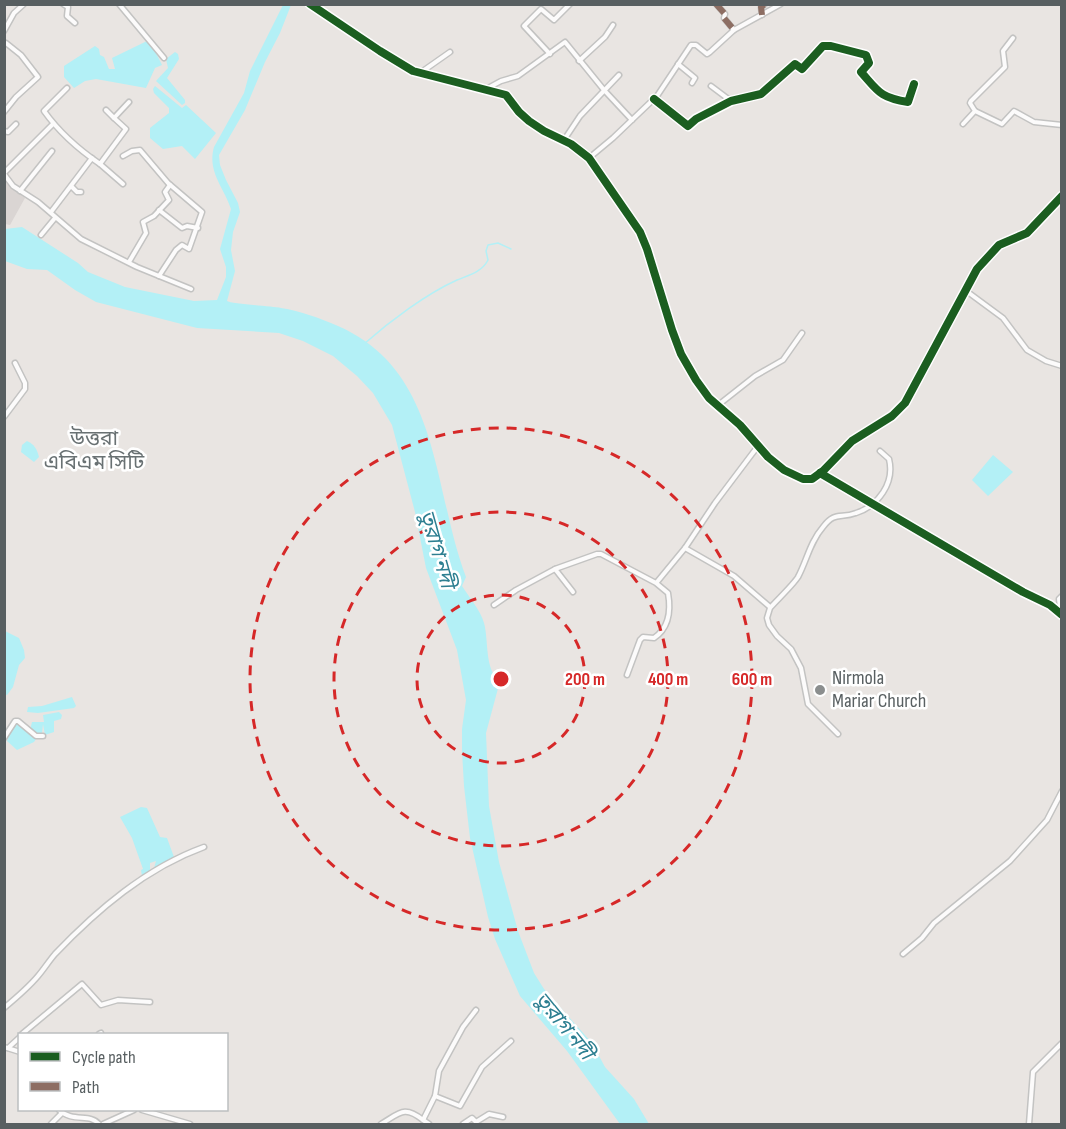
<svg xmlns="http://www.w3.org/2000/svg" width="1066" height="1129" viewBox="0 0 1066 1129" font-family="'Sofia Sans Condensed','Noto Sans Bengali',sans-serif">
<style>
.industrial{fill:#dad5d3}
.water{fill:#b3f0f6}
.lines{fill:none;stroke-linecap:round;stroke-linejoin:round}
.stream{stroke:#b3f0f6;stroke-width:1.5}
.minor-casing{stroke:#c3c3c2;stroke-width:7}
.minor{stroke:#fcfbfb;stroke-width:4}
.quiet{stroke:#8d6e63;stroke-width:6;stroke-dasharray:12 6;stroke-linecap:butt}
.cycleway-casing{stroke:#fff;stroke-width:11}
.cycleway{stroke:#1b5e20;stroke-width:8}
.ring{fill:none;stroke:#d62828;stroke-width:3;stroke-dasharray:10 8}
.poi-dot{fill:#8b8e8e;stroke:#fff;stroke-width:2}
.labels{text-anchor:middle;dominant-baseline:central;stroke-width:5;stroke-linejoin:round;paint-order:stroke}
.poi-label{font-size:20px;fill:#585f61;stroke:#fff;text-anchor:start}
.neighbourhood-label{font-size:21px;fill:#697173;stroke:#fff}
.water-label{font-size:21px;font-style:italic;fill:#2d7f91;stroke:#fff}
.centre{fill:#d62828;stroke:#fff;stroke-width:3}
.ring-label{font-size:18px;text-anchor:middle;font-weight:bold;fill:#d62828;stroke:#fff;stroke-width:5;stroke-linejoin:round;paint-order:stroke}
</style>
<rect width="100%" height="100%" fill="#e9e5e2"/>
<polygon class="industrial" points="4,177 9,185 25,198 10,225 5,224"/>
<g class="water">
<path d="M 283,5 L 291,5 L 280,33 L 265,62 L 245,110 L 219,155 L 220,165 L 226,180 L 238,203 L 240,212 L 233,232 L 231,250 L 235,271 L 227,301 C 231,304 272,306 281,308 C 301,311 319,318 338,326 C 441,371 432,487 466,577 L 462,586 C 469,597 481,611 484,623 C 489,640 484,670 500,681 L 486,733 L 489,806 L 499,862 L 518,931 L 534,973 L 544,989 L 592,1043 L 605,1067 L 634,1099 L 649,1124 L 620,1124 L 567,1051 L 520,996 L 495,939 L 488,917 L 470,838 L 464,786 L 462,751 L 462,729 L 466,700 L 457,650 L 426,568 L 415,512 L 392,425 L 373,393 L 357,376 L 333,356 L 303,341 L 279,333 L 197,328 L 96,302 L 75,290 L 47,270 L 27,269 L 5,261 L 5,229 L 22,227 L 78,263 L 88,272 L 125,287 L 194,301 L 217,300 L 226,277 L 226,267 L 220,249 L 231,209 C 224,187 207,172 214,147 L 244,93 L 250,71 Z"/>
<polygon points="147,41 151,43 162,65 155,68 146,88 96,79 85,81 74,88 64,77 64,66 95,46 99,49 100,55 104,57 109,69 115,69 112,58"/>
<polygon points="175,52 178,54 179,59 167,78 185,100 185,103 182,105 156,81 168,68 166,59"/>
<polygon points="155,86 182,108 186,105 216,133 195,159 182,146 163,149 150,138 150,128 169,113 169,108 154,93 153,89"/>
<path d="M 27,441 C 34,444 37,449 39,457 L 34,462 L 21,452 L 22,445 Z"/>
<polygon points="993,455 1013,472 988,496 972,480"/>
<polygon points="5,631 19,638 24,650 25,658 19,665 13,687 7,695 4,694"/>
<polygon points="72,697 76,706 74,708 38,713 27,712 28,707 42,706"/>
<polygon points="59,712 62,715 61,719 54,721 54,732 45,735 43,724 42,733 38,736 30,730 32,722 44,722 43,715"/>
<polygon points="17,722 36,739 34,742 17,750 7,741 13,726"/>
<polygon points="141,807 147,808 160,837 167,838 174,857 157,868 154,868 156,861 150,863 150,872 142,876 141,870 143,869 132,838 120,817"/>
</g>
<g class="lines">
<path class="stream" d="M 364,344 C 390,321 426,294 457,280 C 469,275 482,272 488,260 L 486,251 L 488,245 L 498,243 L 511,249"/>
<defs>
<g id="minor">
<polyline points="63,4 68,7 67,16 75,23"/>
<polyline points="119,4 164,58"/>
<polyline points="310,4 380,51 413,71 506,95 519,112 529,121 544,131 571,144 589,158 640,232 647,249 672,330 681,354 696,380 709,398 740,425 768,457 784,470 803,479 812,479 823,471 852,441 892,416 905,403 977,269 999,245 1027,233 1062,196"/>
<polyline points="716,4 725,14 724,18 734,30"/>
<polyline points="762,15 761,7 765,4"/>
<polyline points="4,31 14,13 24,4"/>
<polyline points="550,54 524,26 541,9 554,20 570,4"/>
<polyline points="579,61 605,37 613,25"/>
<polyline points="678,64 695,78 692,83"/>
<polyline points="420,73 450,52"/>
<polyline points="711,86 731,101"/>
<path d="M 67,88 L 44,111 C 59,132 78,149 100,164 L 126,129 L 114,118 L 129,102"/>
<polyline points="488,88 501,81 518,76 565,42 604,90 632,120"/>
<path d="M 654,99 L 688,126 L 696,119 L 731,101 L 761,94 L 795,64 L 802,69 L 823,46 L 831,46 L 866,55 L 869,63 L 861,72 C 878,91 880,98 908,102 L 914,84"/>
<polyline points="106,110 114,118"/>
<polyline points="975,111 1002,124 1014,111 1034,122 1062,125"/>
<polyline points="4,112 16,97 38,77 21,55 6,43"/>
<polyline points="963,124 975,111 970,103 971,101 1005,67 1003,51 1013,38"/>
<polyline points="4,131 8,132 16,124"/>
<polyline points="564,140 580,116 619,75"/>
<polyline points="123,156 132,151 140,150 168,183 202,212 189,249 182,245 176,250 159,276"/>
<polyline points="589,158 613,138 657,96 691,45 696,45 707,54 710,52 734,30 781,4"/>
<polyline points="100,164 123,184"/>
<polyline points="4,173 53,124"/>
<polyline points="4,174 13,186 38,202 81,239 137,267 191,289"/>
<polyline points="72,187 77,192 81,192"/>
<polyline points="20,191 52,151"/>
<polyline points="159,210 182,228 187,226 198,228"/>
<polyline points="51,212 92,158"/>
<polyline points="41,235 55,218"/>
<polyline points="129,262 146,233 143,222 154,216 169,200 165,192 170,185"/>
<polyline points="965,290 1003,318 1027,350 1046,361 1062,366"/>
<polyline points="717,406 755,376 783,360 802,333"/>
<polyline points="4,417 25,389 25,383 15,363"/>
<polyline points="820,473 1023,592 1050,605 1062,615"/>
<polyline points="685,548 734,576 770,607"/>
<polyline points="657,582 685,548 715,503 758,446"/>
<path d="M 573,592 L 555,569 L 597,554 L 601,554 L 656,583 L 668,593 C 671,610 669,628 654,638 L 643,637 L 640,640 L 627,675"/>
<polyline points="494,605 516,590 555,569"/>
<polyline points="1057,611 1060,607 1059,599 1062,596"/>
<path d="M 838,734 L 808,704 L 801,668 L 791,649 L 777,636 L 769,625 L 767,618 L 770,608 C 777,600 793,585 798,577 C 807,560 810,542 823,527 C 835,511 840,519 856,513 C 878,506 895,483 889,459 L 880,451"/>
<polyline points="4,738 15,721 18,721 36,736 43,736"/>
<polyline points="903,954 922,938 934,923 1010,861 1047,820 1062,791"/>
<path d="M 4,1008 C 16,998 28,988 38,976 C 44,969 49,961 55,954 C 97,910 146,868 204,847"/>
<polyline points="22,1034 82,984 101,1005 118,1000 150,1002"/>
<polyline points="99,1034 101,1033"/>
<polyline points="4,1047 20,1052"/>
<polyline points="8,1048 20,1037"/>
<polyline points="435,1096 460,1106 482,1067 511,1041"/>
<path d="M 59,1110 C 73,1123 90,1113 99,1124"/>
<polyline points="142,1110 190,1124"/>
<polyline points="423,1120 429,1124"/>
<polyline points="51,1124 62,1113"/>
<polyline points="103,1124 134,1110"/>
<path d="M 381,1124 C 400,1113 404,1105 423,1120 L 435,1096 L 439,1071 L 463,1027 L 476,1010"/>
<polyline points="463,1124 472,1118 476,1122 489,1114 503,1117"/>
<polyline points="1029,1124 1033,1072 1062,1043"/>
</g>
</defs>
<use href="#minor" class="minor-casing"/>
<use href="#minor" class="minor"/>
<g class="quiet">
<polyline points="716,4 725,14 724,18 734,30"/>
<polyline points="762,15 761,7 765,4"/>
</g>
<defs>
<g id="cycleway">
<polyline points="310,4 380,51 413,71 506,95 519,112 529,121 544,131 571,144 589,158 640,232 647,249 672,330 681,354 696,380 709,398 740,425 768,457 784,470 803,479 812,479 823,471 852,441 892,416 905,403 977,269 999,245 1027,233 1062,196"/>
<path d="M 654,99 L 688,126 L 696,119 L 731,101 L 761,94 L 795,64 L 802,69 L 823,46 L 831,46 L 866,55 L 869,63 L 861,72 C 878,91 880,98 908,102 L 914,84"/>
<polyline points="820,473 1023,592 1050,605 1062,615"/>
</g>
</defs>
<use href="#cycleway" class="cycleway-casing"/>
<use href="#cycleway" class="cycleway"/>
</g>
<g class="ring">
<circle cx="501" cy="679" r="84"/>
<circle cx="501" cy="679" r="167"/>
<circle cx="501" cy="679" r="251"/>
</g>
<circle class="poi-dot" cx="820" cy="690" r="6"/>
<g class="labels">
<g class="poi-label">
<text x="832" y="678">Nirmola<tspan x="832" dy="23">Mariar Church</tspan></text>
</g>
<g class="neighbourhood-label">
<text x="94" y="438">উত্তরা<tspan x="94" dy="24">এবিএম সিটি</tspan></text>
</g>
<g class="water-label">
<text transform="translate(437 549) rotate(74)">তুরাগ নদী</text>
<text transform="translate(564 1026) rotate(51)">তুরাগ নদী</text>
</g>
</g>
<circle cx="501" cy="679" r="9" class="centre"/>
<g class="ring-label">
<text x="585" y="685">200 m</text>
<text x="668" y="685">400 m</text>
<text x="752" y="685">600 m</text>
</g>
<rect width="1066" height="1129" fill="none" stroke="#585f61" stroke-width="12"/>
<rect x="18" y="1033" width="210" height="78" fill="#ffffff" stroke="#bcbfc0" stroke-width="1.5"/>
<rect x="30" y="1052" width="30" height="9" fill="#1b5e20" stroke="#bcbfc0" stroke-width="1.5"/>
<text x="72" y="1063" font-size="18" fill="#585f61">Cycle path</text>
<rect x="30" y="1082" width="30" height="9" fill="#8d6e63" stroke="#bcbfc0" stroke-width="1.5"/>
<text x="72" y="1093" font-size="18" fill="#585f61">Path</text>
</svg>
